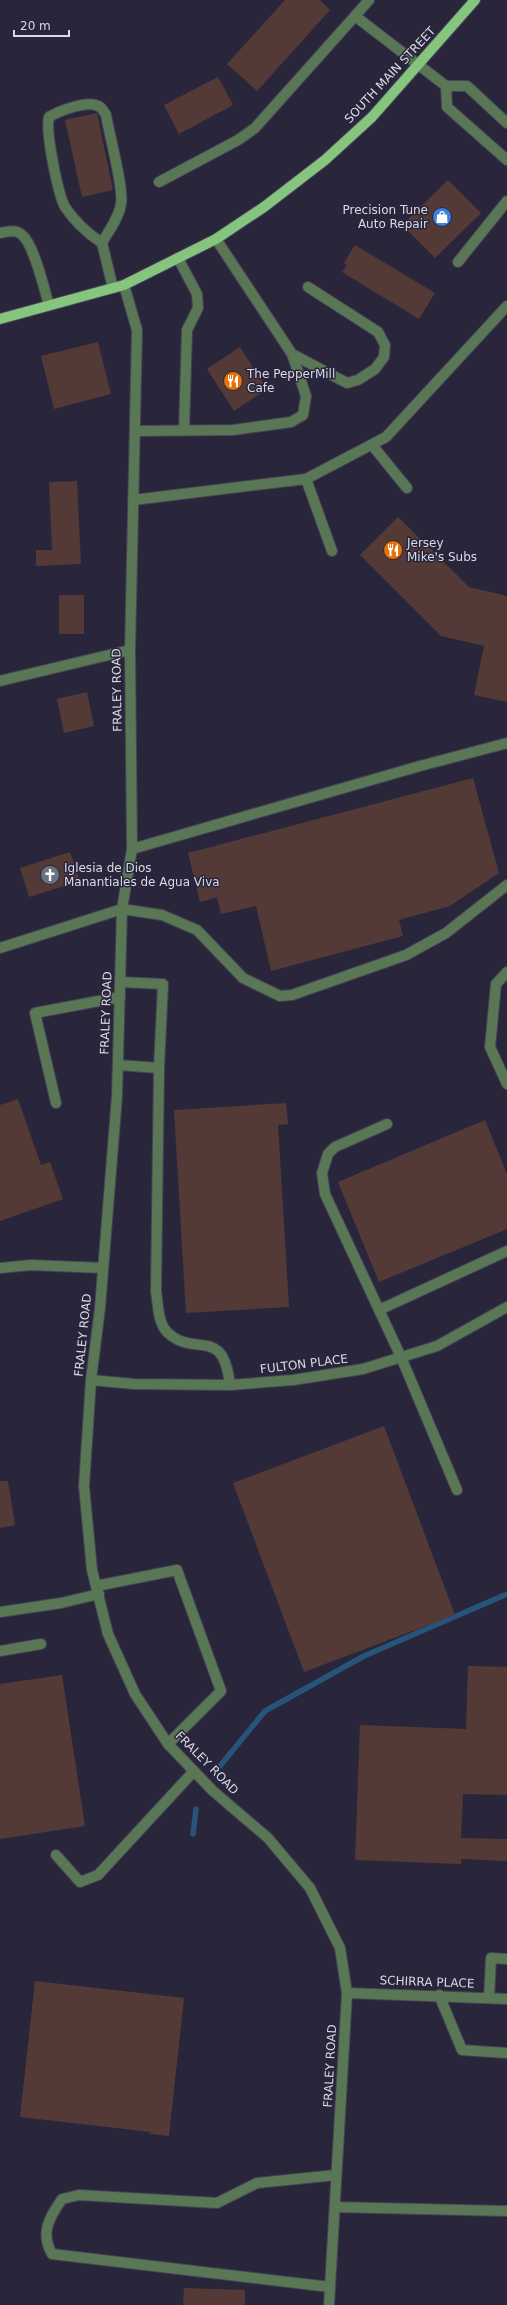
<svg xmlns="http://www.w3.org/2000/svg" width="507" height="2305" viewBox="0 0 507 2305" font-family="'DejaVu Sans',sans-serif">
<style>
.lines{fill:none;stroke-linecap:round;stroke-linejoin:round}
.stream{stroke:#26547a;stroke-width:5.5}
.building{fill:#543a37}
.minor-casing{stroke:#454357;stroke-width:12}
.major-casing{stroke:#454357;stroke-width:12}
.minor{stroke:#597755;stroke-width:10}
.major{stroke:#85c57d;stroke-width:10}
.labels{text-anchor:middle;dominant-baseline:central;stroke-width:3;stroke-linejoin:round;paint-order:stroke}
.street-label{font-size:12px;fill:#dad9e7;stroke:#29263b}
.poi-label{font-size:12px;fill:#dad9e7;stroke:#29263b;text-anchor:start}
</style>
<rect width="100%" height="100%" fill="#29263b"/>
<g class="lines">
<g class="stream">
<polyline points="220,1766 265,1711 364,1656 507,1594"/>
<polyline points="193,1834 196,1809"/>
</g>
</g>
<g class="building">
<polygon points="285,0 320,0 330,10 257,91 227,64"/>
<polygon points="218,77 233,105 179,134 164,105"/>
<polygon points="97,113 113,190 82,197 65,120"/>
<polygon points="448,180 481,213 435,258 402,225"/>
<polygon points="355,245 435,293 419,319 342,272 347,265 344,263"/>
<polygon points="98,342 111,394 54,409 41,356"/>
<polygon points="240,347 267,389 234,411 207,369"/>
<polygon points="77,481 81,564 36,566 36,550 52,550 49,482"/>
<polygon points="398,517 469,587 507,596 507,702 474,695 484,646 441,636 360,555"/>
<rect x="59" y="595" width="25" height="39"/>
<polygon points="87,692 94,726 64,733 57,699"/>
<polygon points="473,778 499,873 450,906 399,920 403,936 271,971 256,906 221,914 217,897 200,902 188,853"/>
<polygon points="70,852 80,881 29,897 20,868"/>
<polygon points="18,1099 41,1165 50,1162 63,1199 0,1221 0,1105"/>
<polygon points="286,1103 288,1124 278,1125 289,1307 186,1313 174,1110"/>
<polygon points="485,1120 507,1174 507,1229 379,1282 338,1182"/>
<polygon points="384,1426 455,1615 304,1672 233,1483"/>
<polygon points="0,1481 8,1481 15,1525 0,1528"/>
<polygon points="468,1666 507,1667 507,1795 463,1794 461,1838 507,1839 507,1861 461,1859 461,1864 355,1860 360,1725 466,1729"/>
<polygon points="62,1675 85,1826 0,1839 0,1684"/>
<polygon points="35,1981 184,1998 169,2136 150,2134 151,2132 20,2117"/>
<polygon points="184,2288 245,2290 245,2305 183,2305"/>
</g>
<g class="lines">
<defs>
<g id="minor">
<polyline points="355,16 369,0"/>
<polyline points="446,86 447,107 507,160"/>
<polyline points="159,182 238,140 255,128 355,16 446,86 467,86 507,123"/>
<path d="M 0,233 C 6,232 15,229 21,234 C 34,243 44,289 49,305"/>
<path d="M 102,243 C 87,233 75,222 65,207 C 58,194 45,131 49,117 C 59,111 89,99 100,107 C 102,108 104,112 106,115 C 109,134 124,188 121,204 C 119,218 109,230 102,243 L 113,288"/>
<polyline points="178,258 197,294 198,308 187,330 184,430"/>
<polyline points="458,262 507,201"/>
<polyline points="124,285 137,330 130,650 132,849 122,909 117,1096 100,1308 91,1380 84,1486 92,1570 108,1634 135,1694 168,1744 213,1791 268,1838 310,1888 340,1948 347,1993 329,2305"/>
<polyline points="292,354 347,383 358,380 375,369 384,357 385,345 378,332 308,287"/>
<polyline points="135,431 233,430 291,422 303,415 306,396 292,354 216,239"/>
<polyline points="372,445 407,488"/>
<polyline points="306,479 386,437 507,306"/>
<polyline points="133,500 306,479 332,551"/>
<polyline points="0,681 130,650"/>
<polyline points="132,849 420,766 507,743"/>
<polyline points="0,948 122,909 162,915 197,930 243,978 280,996 292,995 406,955 446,933 507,885"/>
<polyline points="507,972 496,984 490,1047 507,1084"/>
<path d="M 120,982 L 163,984 L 159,1068 L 156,1291 C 158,1304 158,1323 167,1332 C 195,1359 223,1324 230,1385"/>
<polyline points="118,1065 159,1068"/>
<polyline points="56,1103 35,1013 120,997"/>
<polyline points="387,1124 335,1147 328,1154 322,1173 325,1194 401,1357 457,1490"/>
<polyline points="0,1268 31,1265 103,1268"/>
<polyline points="379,1310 507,1251"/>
<polyline points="91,1380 134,1384 230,1385 293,1380 363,1369 437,1346 507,1307"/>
<polyline points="96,1586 177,1570 221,1691 168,1744"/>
<polyline points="0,1612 61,1603 99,1594"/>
<polyline points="0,1651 41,1644"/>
<polyline points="56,1855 80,1882 98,1875 194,1771"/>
<polyline points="347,1993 507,1999"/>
<polyline points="439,1995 462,2050 507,2053"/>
<polyline points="489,1998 491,1958 507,1959"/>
<polyline points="335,2207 507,2211"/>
<path d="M 330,2287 L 52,2254 C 40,2233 49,2218 62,2199 L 79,2195 L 217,2203 L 257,2183 L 336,2175"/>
</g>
<polyline id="major" points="0,319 124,285 216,239 264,207 325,160 372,117 475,0"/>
</defs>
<use href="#minor" class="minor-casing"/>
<use href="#major" class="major-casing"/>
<use href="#minor" class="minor"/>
<use href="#major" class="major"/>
</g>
<defs>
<symbol id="shop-disc" viewBox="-11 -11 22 22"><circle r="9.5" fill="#3f7fe0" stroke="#29263b"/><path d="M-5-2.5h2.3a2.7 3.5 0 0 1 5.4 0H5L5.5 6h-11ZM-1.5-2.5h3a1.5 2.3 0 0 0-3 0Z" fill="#fff"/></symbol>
<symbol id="restaurant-disc" viewBox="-11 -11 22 22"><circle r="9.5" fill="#e8710a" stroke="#29263b"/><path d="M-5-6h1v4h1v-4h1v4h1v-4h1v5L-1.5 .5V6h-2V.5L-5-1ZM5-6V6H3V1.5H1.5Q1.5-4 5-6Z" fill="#fff"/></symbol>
<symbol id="church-disc" viewBox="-11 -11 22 22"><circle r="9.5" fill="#6b7280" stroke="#29263b"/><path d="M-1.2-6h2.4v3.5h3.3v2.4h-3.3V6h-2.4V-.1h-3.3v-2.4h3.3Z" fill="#fff"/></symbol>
</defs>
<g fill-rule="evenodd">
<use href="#shop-disc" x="431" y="206" width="22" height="22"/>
<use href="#restaurant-disc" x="222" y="370" width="22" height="22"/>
<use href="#restaurant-disc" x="382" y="539" width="22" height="22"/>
<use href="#church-disc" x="39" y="864" width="22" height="22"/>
</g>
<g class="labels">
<g class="street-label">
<text transform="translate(390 75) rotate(-47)">SOUTH MAIN STREET</text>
<text transform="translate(117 690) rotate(-91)">FRALEY ROAD</text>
<text transform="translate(106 1013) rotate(-88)">FRALEY ROAD</text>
<text transform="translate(83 1335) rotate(-84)">FRALEY ROAD</text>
<text transform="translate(304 1364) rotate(-7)">FULTON PLACE</text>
<text transform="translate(207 1763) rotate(45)">FRALEY ROAD</text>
<text transform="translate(427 1982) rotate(2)">SCHIRRA PLACE</text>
<text transform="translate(330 2066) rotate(-87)">FRALEY ROAD</text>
</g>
<g class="poi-label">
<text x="428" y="210" text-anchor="end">Precision Tune<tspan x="428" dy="14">Auto Repair</tspan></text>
<text x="247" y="374">The PepperMill<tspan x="247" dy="14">Cafe</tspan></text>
<text x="407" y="543">Jersey<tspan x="407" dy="14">Mike's Subs</tspan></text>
<text x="64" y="868">Iglesia de Dios<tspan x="64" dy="14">Manantiales de Agua Viva</tspan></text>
</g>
</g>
<path d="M14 30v6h55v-6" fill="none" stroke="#dad9e7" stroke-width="2"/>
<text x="20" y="30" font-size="12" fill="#dad9e7" stroke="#29263b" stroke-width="3" paint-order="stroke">20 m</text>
</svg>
